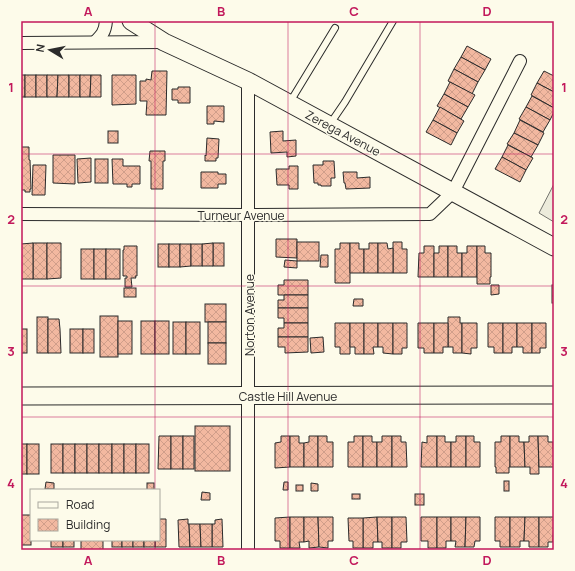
<svg xmlns="http://www.w3.org/2000/svg" width="575" height="571" viewBox="0 0 575 571" font-family="Manrope,sans-serif">
<style>
.pitch{fill:#ecebdb;stroke:#74746e}
.building{fill:url(#building-cross-hatch);stroke:#2b2b2b}
.lines{fill:none;stroke-linecap:round;stroke-linejoin:round}
.lane-casing{stroke:#2b2b2b;stroke-width:8}
.street-casing{stroke:#2b2b2b;stroke-width:14}
.secondary-casing{stroke:#2b2b2b;stroke-width:19}
.lane{stroke:#fdfbea;stroke-width:6}
.street{stroke:#fdfbea;stroke-width:12}
.secondary{stroke:#fdfbea;stroke-width:17}
.grid{fill:none;stroke:#c2185b;stroke-width:1;stroke-opacity:0.55}
.labels{text-anchor:middle;dominant-baseline:central;stroke-width:3;stroke-linejoin:round;paint-order:stroke}
.street-label{font-size:12px;fill:#2b2b2b;stroke:#fdfbea}
.neatline{fill:none;stroke:#c2185b;stroke-width:1.5}
.grid-label{font-size:13px;text-anchor:middle;font-weight:bold;fill:#c2185b}
</style>
<defs>
<pattern id="building-cross-hatch" width="8" height="8" patternUnits="userSpaceOnUse"><rect width="8" height="8" fill="#f2b8a0"/><path d="M0 0l8 8M0 8l8-8" fill="none" stroke="#d09e8a"/></pattern>
</defs>
<rect width="100%" height="100%" fill="#fdfbea"/>
<polygon class="pitch" points="554,184 554,222 539,213"/>
<g class="building">
<polygon points="467,46 491,59 485,70 461,57"/>
<polygon points="461,57 485,70 478,82 454,69"/>
<polygon points="454,69 478,82 472,94 448,81"/>
<polygon points="152,71 167,71 166,115 146,115 147,101 140,101 140,81 146,81 146,79 151,80"/>
<polygon points="544,71 554,76 554,92 537,83"/>
<rect x="21" y="75" width="4" height="22"/>
<rect x="25" y="75" width="11" height="22"/>
<rect x="36" y="75" width="11" height="22"/>
<polygon points="47,75 58,75 57,97 47,97"/>
<polygon points="58,75 69,75 69,97 57,97"/>
<rect x="69" y="75" width="11" height="22"/>
<polygon points="80,75 91,75 90,97 80,97"/>
<polygon points="91,75 101,75 101,97 90,97"/>
<polygon points="112,75 136,75 136,104 112,105"/>
<polygon points="450,82 475,95 468,107 444,94"/>
<polygon points="537,83 554,92 554,108 531,95"/>
<polygon points="178,87 190,87 190,103 178,103 178,100 172,100 172,89 178,89"/>
<polygon points="444,94 468,107 461,119 437,106"/>
<polygon points="532,96 554,108 554,112 550,120 526,107"/>
<polygon points="207,106 224,106 224,122 214,121 214,124 207,124"/>
<polygon points="440,107 464,121 457,133 433,120"/>
<polygon points="526,107 550,120 543,132 519,119"/>
<polygon points="433,120 457,133 451,145 426,132"/>
<polygon points="520,120 544,133 538,145 514,133"/>
<rect x="108" y="131" width="10" height="12"/>
<polygon points="283,131 283,141 296,140 296,156 287,157 287,152 271,153 270,132"/>
<polygon points="514,133 538,145 531,157 507,144"/>
<polygon points="207,138 219,139 218,158 216,158 216,161 205,161 205,155 206,156"/>
<polygon points="508,145 533,158 526,170 502,157"/>
<polygon points="21,147 29,147 29,160 30,160 31,189 30,189 30,192 25,192 25,190 21,190"/>
<polygon points="150,151 165,151 165,161 163,161 163,189 151,189 151,161 149,161"/>
<polygon points="53,155 75,155 75,184 53,183"/>
<polygon points="502,157 526,170 520,182 495,169"/>
<polygon points="91,158 91,182 78,183 77,159"/>
<rect x="95" y="159" width="13" height="24"/>
<polygon points="112,159 123,159 123,166 140,166 140,184 132,184 132,187 127,187 127,184 113,184"/>
<polygon points="323,161 334,161 335,178 331,178 331,186 321,186 321,185 318,185 318,183 314,183 313,165 323,165"/>
<polygon points="33,165 46,165 45,195 32,195"/>
<polygon points="289,166 298,166 298,189 289,189 289,185 277,185 276,169 289,169"/>
<polygon points="201,172 218,172 218,174 226,174 226,184 218,184 218,188 201,188"/>
<polygon points="343,172 357,172 357,178 370,177 370,188 346,189 345,183 344,183"/>
<polygon points="276,239 297,239 297,258 276,257"/>
<rect x="297" y="242" width="22" height="19"/>
<polygon points="393,242 402,242 402,249 407,249 407,273 393,273"/>
<rect x="33" y="243" width="14" height="36"/>
<polygon points="33,243 33,279 21,279 21,244"/>
<polygon points="47,243 61,243 61,278 47,279"/>
<rect x="213" y="243" width="11" height="23"/>
<polygon points="213,243 213,266 202,266 202,244"/>
<polygon points="340,243 350,243 350,283 335,283 335,249 340,249"/>
<polygon points="350,243 359,243 359,249 364,249 364,273 350,273"/>
<polygon points="369,243 378,243 378,273 364,273 364,249 369,249"/>
<polygon points="378,243 387,243 388,249 393,248 393,273 378,273"/>
<rect x="158" y="244" width="11" height="23"/>
<rect x="169" y="244" width="11" height="23"/>
<polygon points="180,244 191,244 191,266 180,267"/>
<rect x="191" y="244" width="11" height="22"/>
<polygon points="124,246 137,246 137,276 135,276 136,278 131,278 132,287 125,287 125,278 127,278 127,276 123,276 123,250 124,250"/>
<polygon points="424,246 434,246 434,277 418,277 419,253 424,253"/>
<polygon points="439,246 448,246 448,277 434,277 434,253 439,253"/>
<polygon points="448,246 457,246 457,253 462,253 462,277 448,277"/>
<polygon points="467,246 477,246 477,277 462,277 462,253 467,253"/>
<polygon points="477,246 485,246 485,253 491,253 491,277 490,277 490,284 477,284"/>
<rect x="81" y="249" width="13" height="30"/>
<rect x="94" y="249" width="12" height="30"/>
<rect x="106" y="249" width="14" height="30"/>
<polygon points="321,255 328,255 328,267 320,267"/>
<polygon points="285,260 297,261 297,268 284,267"/>
<polygon points="284,280 308,280 308,295 278,295 278,285 284,285"/>
<polygon points="491,285 499,285 499,294 491,295"/>
<rect x="552" y="285" width="2" height="18"/>
<rect x="124" y="288" width="12" height="9"/>
<polygon points="284,295 308,295 308,308 278,308 278,300 284,300"/>
<polygon points="354,299 363,299 363,306 353,306"/>
<rect x="205" y="304" width="21" height="18"/>
<polygon points="278,308 308,308 308,323 284,323 284,318 278,318"/>
<rect x="100" y="316" width="18" height="41"/>
<rect x="37" y="317" width="11" height="36"/>
<polygon points="448,317 460,317 460,323 462,323 462,353 453,353 453,347 448,347"/>
<polygon points="48,319 59,319 60,329 61,353 48,353"/>
<rect x="118" y="321" width="14" height="33"/>
<rect x="141" y="321" width="14" height="33"/>
<rect x="155" y="321" width="14" height="33"/>
<rect x="173" y="322" width="13" height="32"/>
<rect x="186" y="322" width="14" height="32"/>
<rect x="208" y="322" width="18" height="21"/>
<polygon points="284,323 308,323 308,337 278,337 278,328 284,328"/>
<polygon points="335,323 350,323 350,354 340,354 340,347 335,347"/>
<polygon points="350,323 364,323 364,354 355,354 355,347 350,347"/>
<polygon points="364,323 378,323 378,347 373,347 374,354 364,354"/>
<polygon points="378,323 393,323 393,354 383,353 383,347 378,347"/>
<polygon points="393,323 407,323 407,348 402,348 402,354 393,354"/>
<polygon points="418,323 434,323 434,353 424,353 424,348 418,348"/>
<polygon points="434,323 448,323 448,347 443,347 443,353 434,353"/>
<polygon points="462,323 477,323 477,348 471,348 471,354 462,353"/>
<polygon points="488,323 503,323 503,353 494,353 494,347 488,347"/>
<polygon points="503,323 517,323 517,347 512,347 512,353 503,353"/>
<polygon points="517,323 532,323 532,353 523,353 523,347 517,347"/>
<polygon points="532,323 546,323 546,348 540,348 540,353 532,353"/>
<rect x="21" y="329" width="6" height="24"/>
<rect x="70" y="329" width="13" height="24"/>
<rect x="83" y="329" width="11" height="24"/>
<polygon points="278,337 308,337 308,352 285,353 285,347 278,347"/>
<polygon points="323,337 324,352 311,353 310,338"/>
<rect x="208" y="343" width="18" height="21"/>
<rect x="195" y="426" width="35" height="45"/>
<polygon points="159,436 171,436 171,469 158,469"/>
<rect x="171" y="436" width="12" height="33"/>
<rect x="183" y="436" width="11" height="33"/>
<polygon points="281,436 290,436 290,467 275,468 275,443 281,442"/>
<polygon points="290,436 299,436 299,443 304,443 304,467 290,467"/>
<polygon points="309,436 318,436 318,467 304,467 304,443 309,442"/>
<polygon points="318,436 327,436 327,442 333,442 333,467 318,467"/>
<polygon points="354,436 363,436 363,467 348,467 348,442 354,442"/>
<polygon points="363,436 372,436 372,442 377,442 377,467 363,467"/>
<polygon points="382,436 392,436 392,467 377,467 377,442 382,442"/>
<polygon points="392,436 401,436 401,442 406,442 407,467 392,467"/>
<polygon points="427,436 437,436 437,467 421,467 422,442 427,443"/>
<polygon points="437,436 445,436 445,442 451,442 451,467 437,467"/>
<polygon points="456,436 466,436 466,467 451,467 451,442 456,442"/>
<polygon points="466,436 474,436 474,442 480,442 480,467 466,467"/>
<polygon points="501,436 510,436 510,467 509,467 509,473 496,473 496,467 495,467 495,442 501,442"/>
<polygon points="510,436 519,436 519,442 524,442 525,467 510,467"/>
<polygon points="529,436 538,436 539,474 530,474 530,467 525,467 524,442 529,442"/>
<polygon points="538,436 548,436 548,442 553,442 554,467 539,467"/>
<rect x="21" y="444" width="6" height="30"/>
<rect x="27" y="444" width="12" height="30"/>
<rect x="51" y="444" width="12" height="29"/>
<rect x="63" y="444" width="12" height="29"/>
<rect x="75" y="444" width="12" height="29"/>
<rect x="87" y="444" width="12" height="29"/>
<rect x="99" y="444" width="13" height="29"/>
<rect x="112" y="444" width="12" height="29"/>
<rect x="124" y="444" width="12" height="29"/>
<rect x="136" y="444" width="13" height="29"/>
<rect x="504" y="481" width="5" height="10"/>
<polygon points="46,482 54,483 54,489 45,489"/>
<polygon points="284,482 288,482 288,490 283,490"/>
<rect x="147" y="483" width="7" height="7"/>
<polygon points="311,483 318,484 318,491 311,491"/>
<rect x="296" y="485" width="7" height="6"/>
<polygon points="202,492 210,493 210,500 201,500"/>
<rect x="352" y="494" width="8" height="5"/>
<rect x="415" y="494" width="9" height="11"/>
<rect x="21" y="515" width="10" height="30"/>
<polygon points="290,517 290,548 280,548 280,541 275,541 275,518"/>
<polygon points="290,517 304,517 304,542 299,542 300,548 290,548"/>
<polygon points="304,517 318,517 319,547 309,548 309,541 304,542"/>
<polygon points="318,517 333,517 333,541 328,541 328,548 319,547"/>
<polygon points="377,517 378,542 373,542 373,548 363,548 363,518"/>
<polygon points="377,517 392,517 392,548 382,548 382,542 378,542"/>
<polygon points="392,517 406,517 407,542 401,542 401,548 392,548"/>
<polygon points="421,517 437,517 437,548 428,548 428,541 421,541"/>
<polygon points="437,517 451,517 451,541 446,541 446,548 437,548"/>
<polygon points="451,517 466,517 465,547 455,547 456,541 451,541"/>
<polygon points="466,517 480,517 480,541 475,541 474,547 465,547"/>
<polygon points="495,517 510,517 510,547 500,547 500,541 495,541"/>
<polygon points="510,517 525,517 524,541 520,541 520,547 510,547"/>
<polygon points="525,517 539,517 539,547 529,547 529,541 524,541"/>
<polygon points="539,517 554,517 553,542 548,542 548,547 539,547"/>
<polygon points="348,518 363,518 363,548 353,548 353,541 349,541"/>
<polygon points="159,519 166,519 166,547 155,547 155,540 159,540"/>
<polygon points="188,519 188,524 189,524 190,547 179,547 178,520"/>
<polygon points="222,519 223,547 212,547 212,524 215,524 215,520"/>
<polygon points="189,524 200,524 201,547 190,547"/>
<polygon points="200,524 212,524 212,547 201,547"/>
<rect x="51" y="540" width="12" height="7"/>
<rect x="63" y="540" width="11" height="7"/>
<rect x="81" y="540" width="22" height="10"/>
<rect x="112" y="540" width="10" height="7"/>
<rect x="122" y="540" width="11" height="7"/>
<rect x="133" y="540" width="11" height="7"/>
<rect x="144" y="540" width="11" height="7"/>
</g>
<g class="lines">
<defs>
<g id="lane">
<polyline points="290,102 335,28"/>
<polyline points="330,124 345,102 393,21"/>
</g>
<g id="street">
<path d="M 95,42 C 102,35 105,32 106,21"/>
<polyline points="21,43 163,42"/>
<polyline points="21,214 248,215 430,214 453,192 520,61"/>
<polyline points="248,550 248,81"/>
</g>
<g id="secondary">
<polyline points="131,21 164,42 248,81 554,247"/>
<polyline points="21,396 554,395"/>
</g>
</defs>
<use href="#lane" class="lane-casing"/>
<use href="#street" class="street-casing"/>
<use href="#secondary" class="secondary-casing"/>
<use href="#lane" class="lane"/>
<use href="#street" class="street"/>
<use href="#secondary" class="secondary"/>
</g>
<path class="grid" d="M 155,21 L 155,490M 288,21 L 288,550M 420,21 L 420,550M 21,154 L 554,154M 21,286 L 554,286M 21,417 L 554,417M 155,540 L 155,550"/>
<g class="labels">
<g class="street-label">
<text transform="translate(343 133) rotate(28)">Zerega Avenue</text>
<text x="241" y="215">Turneur Avenue</text>
<text transform="translate(249 315) rotate(-90)">Norton Avenue</text>
<text x="288" y="396">Castle Hill Avenue</text>
</g>
</g>
<rect width="575" height="571" fill="none" stroke="#fdfbea" stroke-width="44"/>
<rect x="30" y="489" width="130" height="52" fill="#fdfbea" stroke="#a9a89e"/>
<rect x="38" y="502" width="20" height="6" fill="#fdfbea" stroke="#a9a89e"/>
<text x="66" y="509" font-size="12" fill="#2b2b2b">Road</text>
<rect x="38" y="519" width="20" height="12" fill="url(#building-cross-hatch)" stroke="#a9a89e"/>
<text x="66" y="529" font-size="12" fill="#2b2b2b">Building</text>
<g transform="translate(50 50) rotate(280)" stroke="#fdfbea" stroke-width="3" paint-order="stroke">
<path d="M0-3L7 15L0 10L-7 15Z" fill="#2b2b2b"/>
<text y="-6" font-size="11" font-weight="bold" text-anchor="middle" fill="#2b2b2b">N</text>
</g>
<rect x="22" y="22" width="531" height="527" class="neatline"/>
<g class="grid-label">
<text x="88" y="16">A</text>
<text x="221" y="16">B</text>
<text x="354" y="16">C</text>
<text x="487" y="16">D</text>
<text x="11" y="92">1</text>
<text x="564" y="92">1</text>
<text x="11" y="224">2</text>
<text x="564" y="224">2</text>
<text x="11" y="356">3</text>
<text x="564" y="356">3</text>
<text x="11" y="488">4</text>
<text x="564" y="488">4</text>
<text x="88" y="565">A</text>
<text x="221" y="565">B</text>
<text x="354" y="565">C</text>
<text x="487" y="565">D</text>
</g>
</svg>
